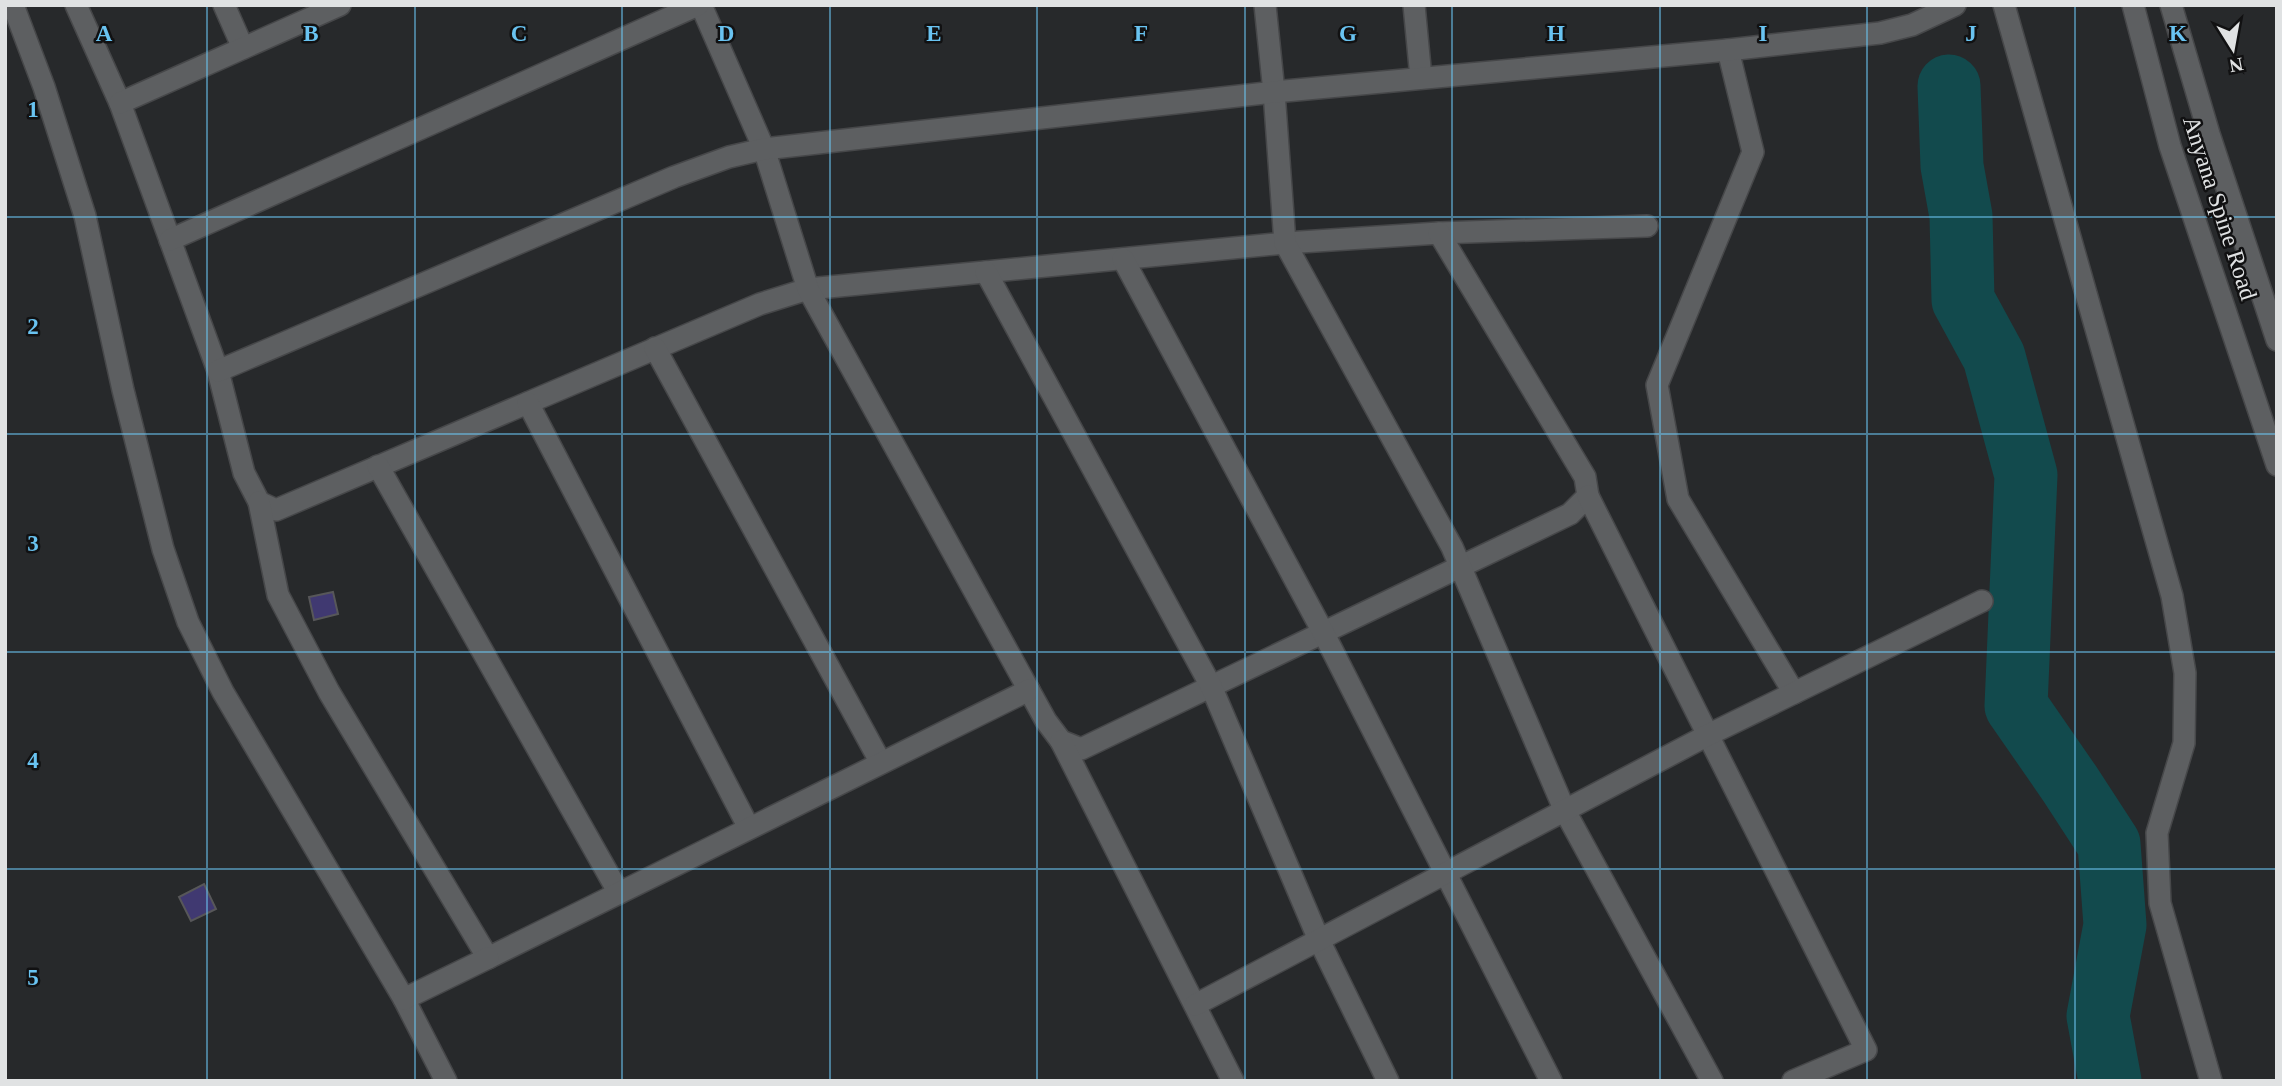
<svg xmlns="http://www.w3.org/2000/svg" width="2282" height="1086" viewBox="0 0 2282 1086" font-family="'Times New Roman',serif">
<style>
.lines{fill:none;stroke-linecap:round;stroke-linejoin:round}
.river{stroke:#124a4d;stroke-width:63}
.building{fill:#403971;stroke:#575759;stroke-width:2}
.street-casing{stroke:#464749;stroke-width:24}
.secondary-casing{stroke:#464749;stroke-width:24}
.street{stroke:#5d5f61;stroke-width:21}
.secondary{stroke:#5d5f61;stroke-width:21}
.grid{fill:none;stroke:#69c3f1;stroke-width:2;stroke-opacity:0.55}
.labels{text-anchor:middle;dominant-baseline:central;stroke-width:5;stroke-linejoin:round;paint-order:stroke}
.street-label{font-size:24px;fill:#e0e2e3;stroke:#111112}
.grid-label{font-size:23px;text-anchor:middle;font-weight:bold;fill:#69c3f1;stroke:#111112;stroke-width:5;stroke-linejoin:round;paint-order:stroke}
</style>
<rect width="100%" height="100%" fill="#27292b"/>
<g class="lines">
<polyline class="river" points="1949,86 1952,166 1961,216 1963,300 1994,357 2026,475 2016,706 2070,784 2109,844 2115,925 2098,1016 2110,1081"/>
</g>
<g class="building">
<polygon points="333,592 338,614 314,620 309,597"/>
<polygon points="204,884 216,909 191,921 179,897"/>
</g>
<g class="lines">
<defs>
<g id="street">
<polyline points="13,5 44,87 85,216 123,390 163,549 188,622 223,692 404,999 446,1081"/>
<polyline points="76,5 120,103 218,371 244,473 259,502 276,510 760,304 808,289 1285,243 1439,233 1647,226"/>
<polyline points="224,5 243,48"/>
<polyline points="701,5 764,149 808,289 1046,721 1061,741 1081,749 1570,514 1588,496 1585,477 1439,233"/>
<polyline points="1265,5 1274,92 1285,243 1452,547 1565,811 1712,1081"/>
<polyline points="1414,5 1421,78"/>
<polyline points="2004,5 2172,596 2185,673 2184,743 2157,833 2160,903 2211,1081"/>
<polyline points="1728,50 1753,152 1657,385 1678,499 1794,693"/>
<polyline points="120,103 340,5"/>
<polyline points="170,240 698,5"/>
<polyline points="1123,259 1323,632 1551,1081"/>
<polyline points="986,272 1211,686 1319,940 1388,1081"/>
<polyline points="655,348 881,763"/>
<polyline points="218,371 674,177 729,157 764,149 1274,92 1728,50 1880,33 1912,25 1955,5"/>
<polyline points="528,403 749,828"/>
<polyline points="378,466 619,893"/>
<polyline points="1588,496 1866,1050 1793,1081"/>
<polyline points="259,502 278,595 329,692 488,958 1029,690"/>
<polyline points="1061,741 1233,1081"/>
<polyline points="404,999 488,958"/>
<polyline points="1195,1005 1708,735 1982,601"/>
</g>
<g id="secondary">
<polyline points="2133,5 2170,146 2277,465"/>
<polyline points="2171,5 2209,134 2277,340"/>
</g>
</defs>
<use href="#street" class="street-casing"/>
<use href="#secondary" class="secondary-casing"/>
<use href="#street" class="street"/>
<use href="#secondary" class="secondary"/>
</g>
<path class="grid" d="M 207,5 L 207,1081M 415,5 L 415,1081M 622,5 L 622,1081M 830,5 L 830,1081M 1037,5 L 1037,1081M 1245,5 L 1245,1081M 1452,5 L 1452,1081M 1660,5 L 1660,1081M 1867,5 L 1867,1081M 2075,5 L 2075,1081M 5,217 L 2277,217M 5,434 L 2277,434M 5,652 L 2277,652M 5,869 L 2277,869"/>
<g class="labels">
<g class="street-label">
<text transform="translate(2220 208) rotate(72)">Anyana Spine Road</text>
</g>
</g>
<g class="grid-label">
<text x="104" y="41">A</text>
<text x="311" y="41">B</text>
<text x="519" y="41">C</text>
<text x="726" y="41">D</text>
<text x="934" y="41">E</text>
<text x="1141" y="41">F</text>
<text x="1348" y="41">G</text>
<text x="1556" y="41">H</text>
<text x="1763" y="41">I</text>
<text x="1971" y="41">J</text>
<text x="2178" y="41">K</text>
<text x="33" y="117">1</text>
<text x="33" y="334">2</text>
<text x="33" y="551">3</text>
<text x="33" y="768">4</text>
<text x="33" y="985">5</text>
</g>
<rect width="2282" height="1086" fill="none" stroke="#e0e2e3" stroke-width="14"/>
<g transform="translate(2233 49) rotate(169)" stroke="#111112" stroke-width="5" paint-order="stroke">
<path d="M0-5L12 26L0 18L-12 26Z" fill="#e0e2e3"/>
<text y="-10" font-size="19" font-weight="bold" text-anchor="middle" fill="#e0e2e3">N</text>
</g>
</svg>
